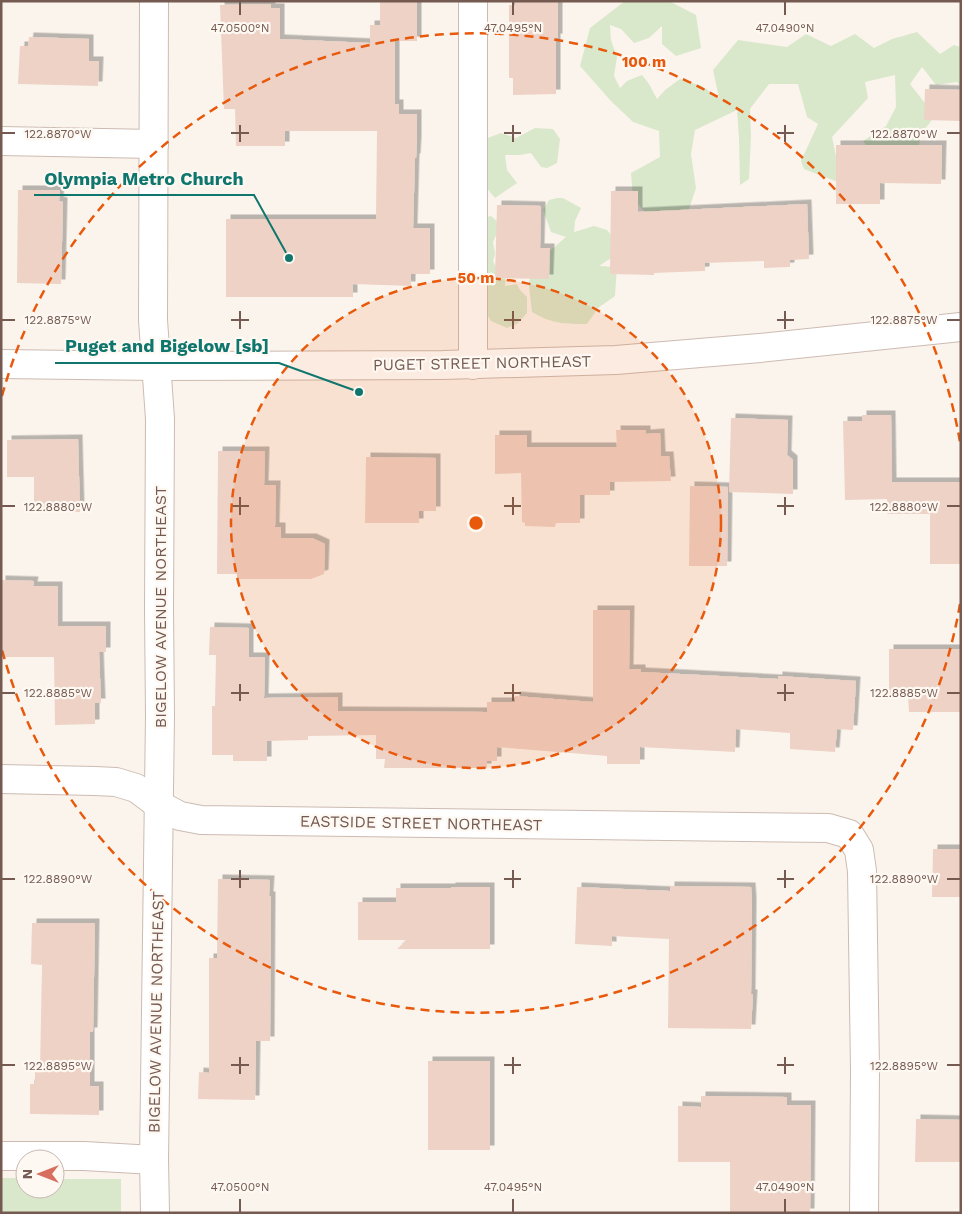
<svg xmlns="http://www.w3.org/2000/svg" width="962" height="1214" viewBox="0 0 962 1214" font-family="'Work Sans',sans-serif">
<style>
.green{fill:#d9e8cb}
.building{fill:#eed2c6;filter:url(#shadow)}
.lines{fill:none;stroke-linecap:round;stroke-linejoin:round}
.minor-casing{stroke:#ccbbb2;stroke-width:30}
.minor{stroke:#fff;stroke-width:28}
.ticks{fill:none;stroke:#745a51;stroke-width:2}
.ring{fill:none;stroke:#e8590c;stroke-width:2.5;stroke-dasharray:9 6}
.labels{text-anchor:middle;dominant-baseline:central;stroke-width:4.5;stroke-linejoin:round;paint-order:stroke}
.street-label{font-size:16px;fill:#745a51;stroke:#fef8f2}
.ticks-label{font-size:12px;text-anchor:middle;fill:#745a51;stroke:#fef8f2;stroke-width:4.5;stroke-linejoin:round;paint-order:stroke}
.centre{fill:#e8590c;stroke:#fef8f2;stroke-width:2.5}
.ring-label{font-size:15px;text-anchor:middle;font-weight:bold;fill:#e8590c;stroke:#fef8f2;stroke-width:4.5;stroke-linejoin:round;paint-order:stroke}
.leader{fill:none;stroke:#0f766e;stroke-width:2}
.callout-dot{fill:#0f766e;stroke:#fef8f2;stroke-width:2}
.callout-label{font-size:18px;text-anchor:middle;font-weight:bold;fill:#0f766e;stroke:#fef8f2;stroke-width:4.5;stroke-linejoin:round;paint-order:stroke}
</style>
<defs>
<filter id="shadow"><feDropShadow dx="4.5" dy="-4.5" stdDeviation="0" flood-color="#0004"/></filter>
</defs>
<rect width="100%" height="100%" fill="#fbf4ec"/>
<g class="green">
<polygon points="625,1 669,1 696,15 701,48 676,56 662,44 662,26 649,38 634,43 621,29 610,25 611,40 617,57 614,76 620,88 627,81 642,75 649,84 657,99 665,90 680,79 702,86 719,98 713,70 738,40 787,47 806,34 831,46 855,34 874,48 892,39 917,32 940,54 954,45 961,47 961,87 957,82 936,85 922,67 910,84 935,116 921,134 915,166 885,172 863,141 886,126 896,107 895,75 865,82 868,98 832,137 837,161 838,182 804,169 801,161 818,124 807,117 798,84 769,84 750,109 751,136 749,179 740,185 739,139 737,110 695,130 691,154 696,188 686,218 652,220 633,199 631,173 660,157 659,131 633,122 610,100 580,66 590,28"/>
<polygon points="535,128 553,129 560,139 557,163 547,168 541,167 531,153 520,155 505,155 507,170 517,183 495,198 484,185 485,139 501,133 516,138"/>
<path d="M 557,198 L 563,198 L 581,208 L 575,221 L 574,232 L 594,226 L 607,230 L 616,241 L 616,255 L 599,266 L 617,267 L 615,296 L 598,308 L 587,324 C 564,324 552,324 532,312 L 529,286 L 531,264 L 551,250 L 566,237 L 551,232 L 543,210 L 549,200 Z"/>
<polygon points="491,216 497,221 497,233 493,242 495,254 493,261 498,271 506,275 505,286 517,284 520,290 527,297 527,313 517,324 507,328 491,321 478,299 486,217"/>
<polygon points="1,1178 25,1178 25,1189 55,1189 55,1179 121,1179 121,1213 1,1213"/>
</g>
<g class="building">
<polygon points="380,1 417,1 417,41 395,41 395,104 399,104 399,114 417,114 417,141 416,158 415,158 413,228 430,228 430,274 411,274 411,286 353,284 353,297 226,297 226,219 376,219 377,131 285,131 285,146 236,146 235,109 224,109 220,5 271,4 271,8 280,8 280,39 370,43 370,25 380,25"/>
<polygon points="515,1 558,1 558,38 556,38 556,94 513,95 513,78 509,78 509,5 515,5"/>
<polygon points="29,37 89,39 89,61 99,61 98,86 18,84 20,46 28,46"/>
<polygon points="925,89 961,90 961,121 924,120"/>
<polygon points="836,145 942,145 941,184 880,183 880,204 836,204"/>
<polygon points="18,190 60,190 59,201 63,202 61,284 17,283"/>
<polygon points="611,191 638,191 638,212 807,204 809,259 790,260 790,267 764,268 764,261 705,263 705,271 654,273 654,275 610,274"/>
<polygon points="497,205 541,206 540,248 550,248 549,279 495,278"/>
<polygon points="862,415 891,415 892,482 961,482 961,564 930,564 930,514 887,514 887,499 845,500 843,421 862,421"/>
<polygon points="731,418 788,420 787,455 793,460 793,494 729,492"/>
<polygon points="616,430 646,430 646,434 660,433 661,456 669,456 671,481 610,482 610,495 580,495 580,523 556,523 555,527 525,526 525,523 522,522 521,473 495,474 495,435 527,435 527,447 617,447"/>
<polygon points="78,439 80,512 34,512 34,477 7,477 7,440"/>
<polygon points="218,451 265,451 264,485 276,485 275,527 281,527 281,538 312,538 325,544 324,574 311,579 237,579 237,574 217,574"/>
<polygon points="366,457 436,458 436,511 419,511 419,523 365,523"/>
<polygon points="690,486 728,487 727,566 689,566"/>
<polygon points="1,580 34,581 33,586 58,586 58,626 106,626 106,652 99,652 101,703 95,703 95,724 55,725 54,657 1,657"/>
<polygon points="593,610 630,610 629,669 641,669 641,672 778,679 778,676 856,681 853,730 837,729 835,752 790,749 790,733 736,729 735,752 640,747 640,764 607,764 607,756 497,747 497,761 487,761 487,768 384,768 385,759 376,759 376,735 308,736 308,740 267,741 267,761 233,761 233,755 212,755 212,706 215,706 216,655 209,655 210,627 249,628 249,657 265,657 264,698 338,697 338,711 487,712 487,702 515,702 515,696 593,702"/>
<polygon points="889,649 961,649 961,712 909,712 908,696 889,696"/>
<polygon points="933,849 961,849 961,897 932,897"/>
<polygon points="218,879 270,880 269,896 271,896 270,1041 256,1041 255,1100 198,1099 199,1072 209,1073 209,958 217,958"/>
<polygon points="670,886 751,887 752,902 751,994 753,994 751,1029 668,1028 669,939 612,936 612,946 575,944 577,887 670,891"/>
<polygon points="451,887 490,887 490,949 397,949 407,940 358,940 358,902 396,902 396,888 451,888"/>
<polygon points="32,923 95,923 93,1032 90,1032 90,1086 99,1086 99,1115 30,1114 30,1084 35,1084 35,1069 40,1069 42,965 31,964"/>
<rect x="428" y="1061" width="62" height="89"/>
<polygon points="701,1096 787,1097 787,1105 811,1105 810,1213 730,1213 730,1162 678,1162 678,1106 701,1107"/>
<polygon points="916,1119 961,1120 961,1162 915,1162"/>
</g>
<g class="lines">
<defs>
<g id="minor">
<polyline points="154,1 153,320 160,419 159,610 160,716 154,1160 155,1213"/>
<polyline points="473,1 473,365"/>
<polyline points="1,141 154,144"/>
<polyline points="1,364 156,366 443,365 616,360 760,348 961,327"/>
<polyline points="1,779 95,781 116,782 136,788 159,805 180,816 201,820 828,828 849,834 859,850 862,871 865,1070 864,1213"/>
<polyline points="1,1156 84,1156 154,1160"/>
</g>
</defs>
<use href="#minor" class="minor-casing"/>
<use href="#minor" class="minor"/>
</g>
<path class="ticks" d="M 240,2 L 240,15M 513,2 L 513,15M 785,2 L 785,15M 240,125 L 240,142M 513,125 L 513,142M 785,125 L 785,142M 2,133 L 15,133M 231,133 L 249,133M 504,133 L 521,133M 777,133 L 794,133M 947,133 L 960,133M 240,311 L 240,329M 513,311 L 513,329M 785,311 L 785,329M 2,320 L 15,320M 231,320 L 249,320M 504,320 L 521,320M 777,320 L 794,320M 947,320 L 960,320M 240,497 L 240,515M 513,497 L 513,515M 785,497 L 785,515M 2,506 L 15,506M 231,506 L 249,506M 504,506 L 521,506M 777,506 L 794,506M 947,506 L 960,506M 240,684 L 240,701M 513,684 L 513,701M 785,684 L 785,701M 2,693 L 15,693M 231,693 L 249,693M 504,693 L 521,693M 777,693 L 794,693M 947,693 L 960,693M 240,870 L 240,888M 513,870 L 513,888M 785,870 L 785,888M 2,879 L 15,879M 231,879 L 249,879M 504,879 L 521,879M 777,879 L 794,879M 947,879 L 960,879M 240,1057 L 240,1074M 513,1057 L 513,1074M 785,1057 L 785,1074M 2,1065 L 15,1065M 231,1065 L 249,1065M 504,1065 L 521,1065M 777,1065 L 794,1065M 947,1065 L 960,1065M 240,1199 L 240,1212M 513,1199 L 513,1212M 785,1199 L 785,1212"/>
<circle cx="476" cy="523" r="245" fill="#e8590c" fill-opacity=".12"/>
<g class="ring">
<circle cx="476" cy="523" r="245"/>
<path d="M960 604A491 491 0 0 1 2 650M2 396A491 491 0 0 1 960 442"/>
</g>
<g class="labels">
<g class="street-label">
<text transform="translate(482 363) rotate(-1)">PUGET STREET NORTHEAST</text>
<text transform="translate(160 607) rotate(-90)">BIGELOW AVENUE NORTHEAST</text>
<text transform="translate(421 823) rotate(1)">EASTSIDE STREET NORTHEAST</text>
<text transform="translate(156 1012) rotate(-89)">BIGELOW AVENUE NORTHEAST</text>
</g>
</g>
<g class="ticks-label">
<text x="240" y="32">47.0500°N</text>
<text x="513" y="32">47.0495°N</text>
<text x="785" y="32">47.0490°N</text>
<text x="904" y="138">122.8870°W</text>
<text x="58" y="138">122.8870°W</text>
<text x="904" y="324">122.8875°W</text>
<text x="58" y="324">122.8875°W</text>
<text x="904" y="511">122.8880°W</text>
<text x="58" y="511">122.8880°W</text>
<text x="904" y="697">122.8885°W</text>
<text x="58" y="697">122.8885°W</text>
<text x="904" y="883">122.8890°W</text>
<text x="58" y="883">122.8890°W</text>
<text x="904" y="1070">122.8895°W</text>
<text x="58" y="1070">122.8895°W</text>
<text x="240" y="1191">47.0500°N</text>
<text x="513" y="1191">47.0495°N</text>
<text x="785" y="1191">47.0490°N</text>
</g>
<circle cx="476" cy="523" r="8" class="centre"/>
<g class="ring-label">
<text x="644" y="67">100 m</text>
<text x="476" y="283">50 m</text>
</g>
<path class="leader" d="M289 258L254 195H34M359 392L279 363H55"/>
<g class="callout-dot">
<circle cx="289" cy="258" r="5"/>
<circle cx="359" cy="392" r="5"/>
</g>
<g class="callout-label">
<text x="144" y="185">Olympia Metro Church</text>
<text x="167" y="352">Puget and Bigelow [sb]</text>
</g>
<rect width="962" height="1214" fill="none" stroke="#745a51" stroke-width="5"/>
<g transform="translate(40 1174) rotate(270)"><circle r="24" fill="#fef8f2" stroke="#c7b9b2"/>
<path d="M0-4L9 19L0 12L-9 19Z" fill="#d76e5e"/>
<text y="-8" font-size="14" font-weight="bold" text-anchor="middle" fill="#745a51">N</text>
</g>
</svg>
